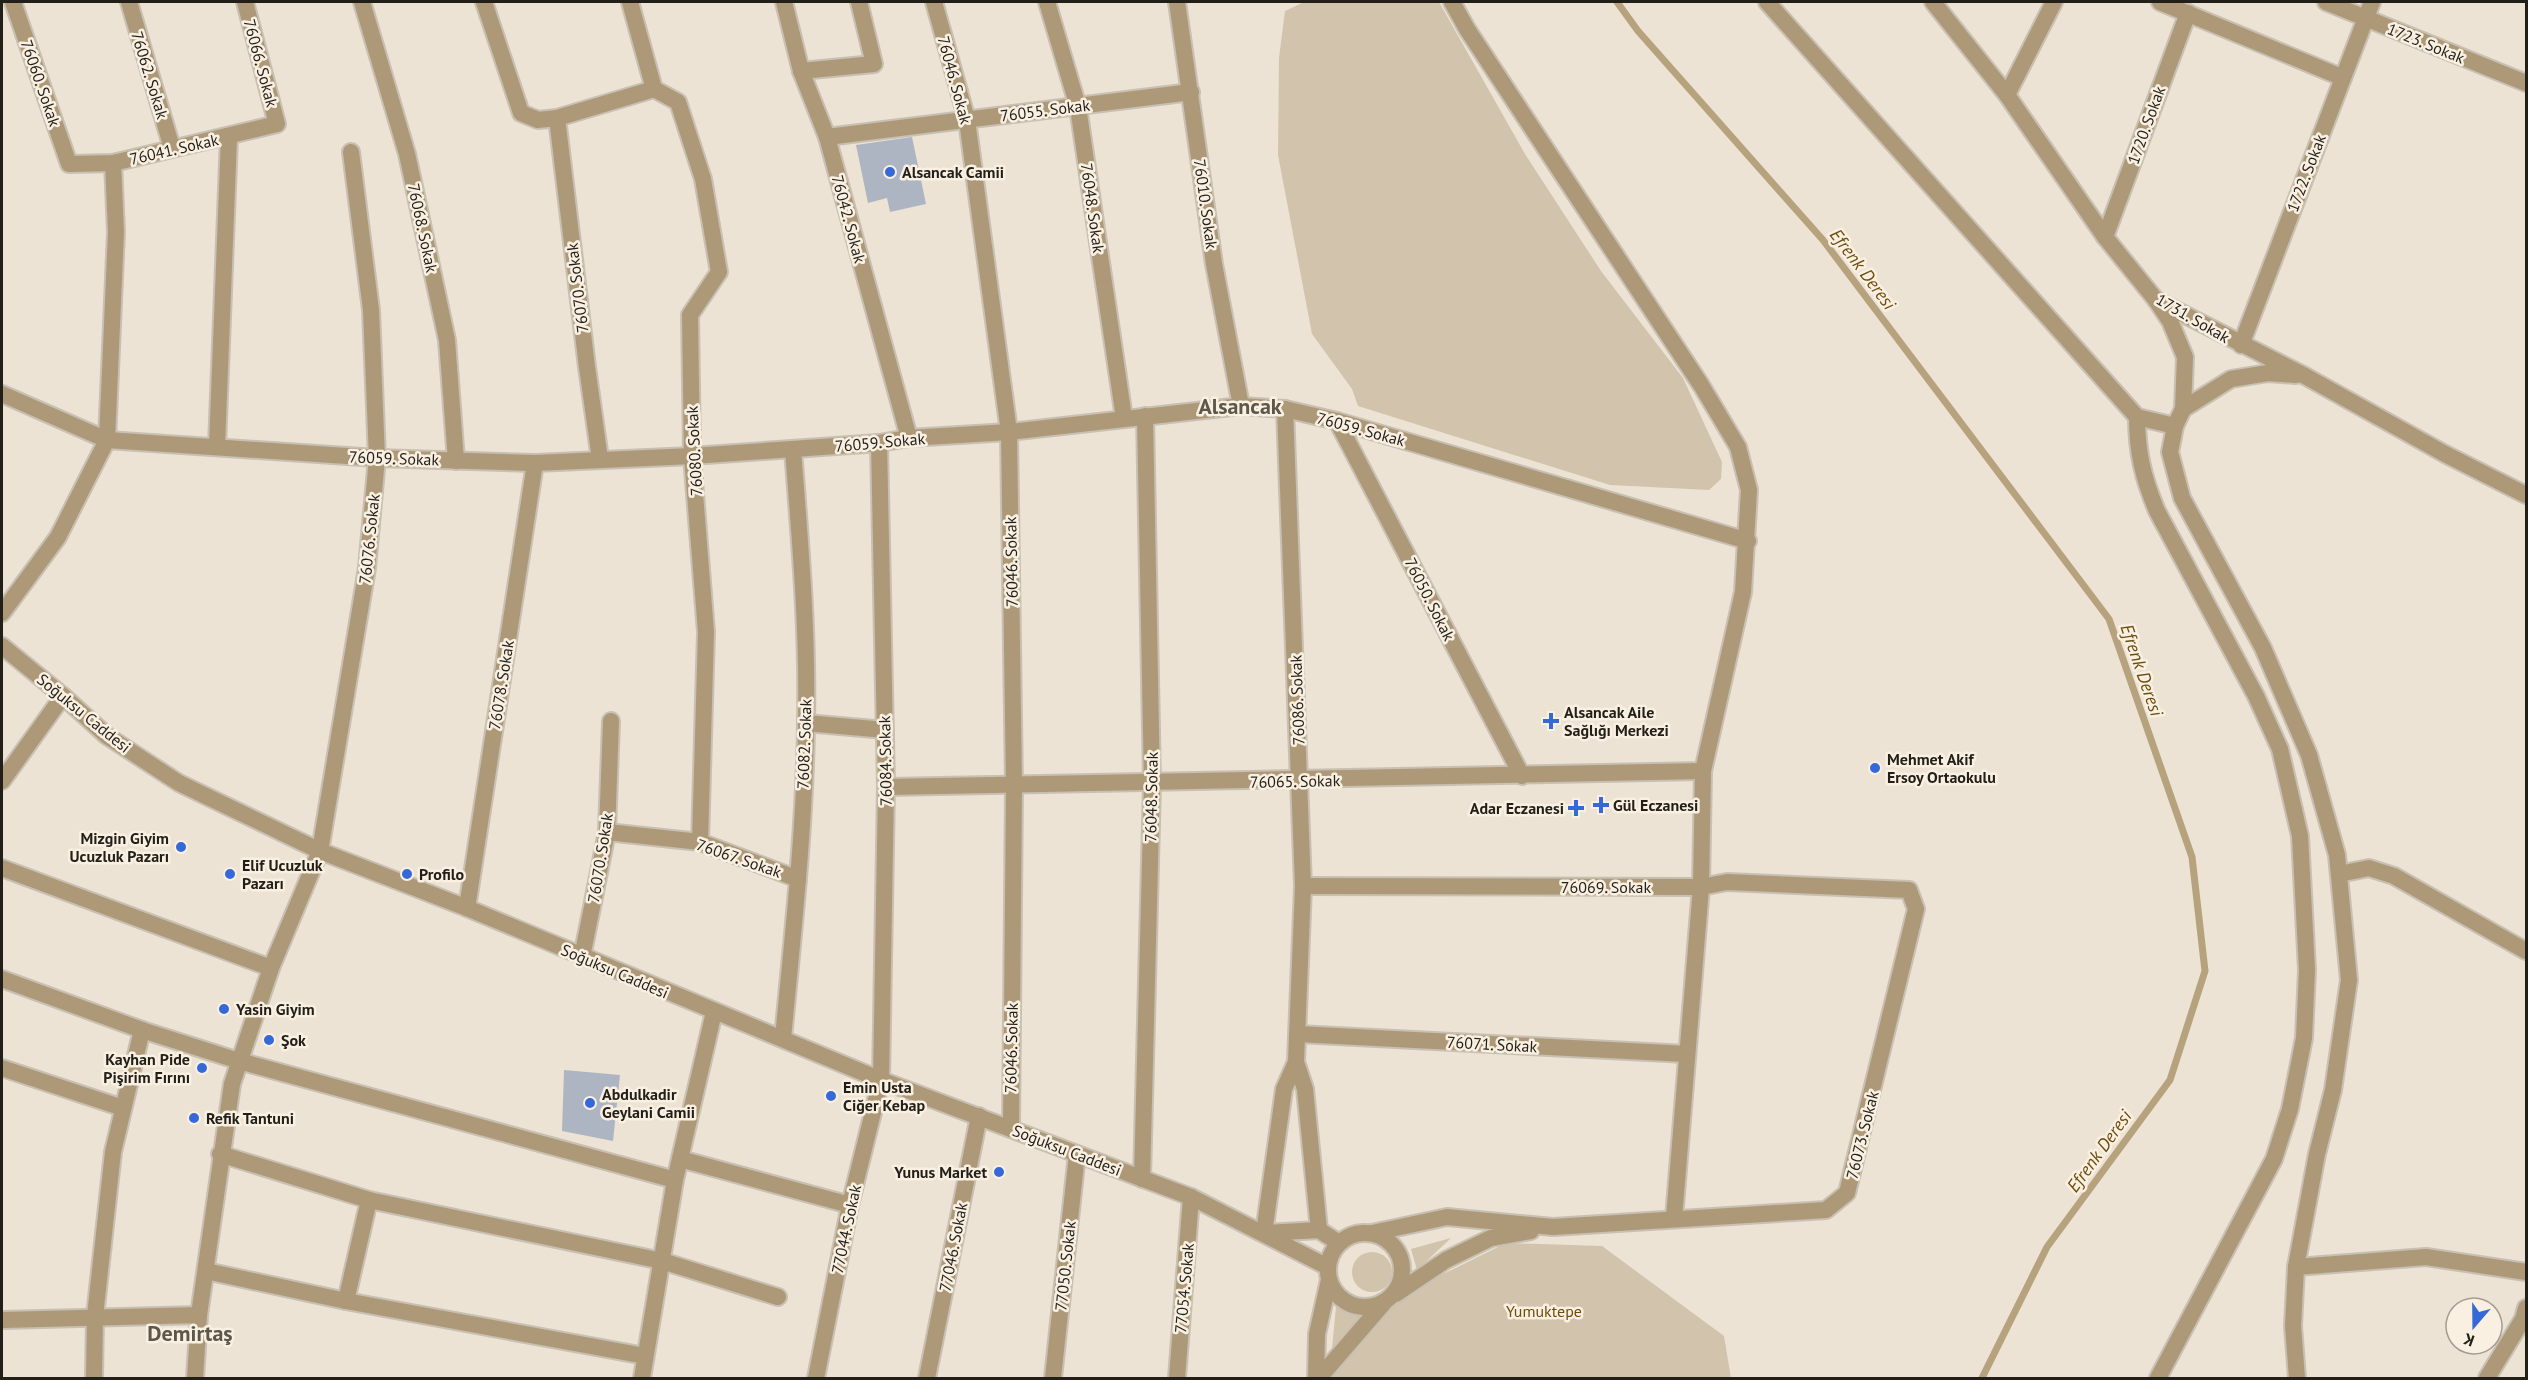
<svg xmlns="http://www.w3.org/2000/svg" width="2528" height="1380" viewBox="0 0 2528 1380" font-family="'PT Sans',sans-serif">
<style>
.green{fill:#d2c4ac}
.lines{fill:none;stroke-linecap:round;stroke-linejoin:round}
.stream{stroke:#b7a27e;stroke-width:7}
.building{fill:#adb5c2}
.minor-casing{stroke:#c8c0b3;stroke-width:20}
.tertiary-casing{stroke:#c8c0b3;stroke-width:20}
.minor{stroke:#ad9978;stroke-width:16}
.tertiary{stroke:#ad9978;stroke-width:16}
.poi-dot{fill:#3569d8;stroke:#f9f0e2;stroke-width:2}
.labels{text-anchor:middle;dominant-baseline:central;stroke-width:5;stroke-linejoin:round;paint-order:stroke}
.street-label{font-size:16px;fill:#221f19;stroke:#f9f0e2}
.poi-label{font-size:16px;font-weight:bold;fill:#221f19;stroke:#f9f0e2;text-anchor:start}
.park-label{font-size:16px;fill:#6c4d0f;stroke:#f9f0e2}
.water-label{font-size:18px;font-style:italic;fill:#6b4d0e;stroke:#f9f0e2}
.district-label{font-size:22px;font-weight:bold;fill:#5d564a;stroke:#f9f0e2}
</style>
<rect width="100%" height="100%" fill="#ece3d5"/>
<g class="green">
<polygon points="1304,2 1439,2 1525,154 1601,271 1683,378 1722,462 1721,479 1709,490 1610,485 1358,406 1352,389 1312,334 1278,155 1279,58 1285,11"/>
<polygon points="1451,1238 1417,1270 1411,1249"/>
<polygon points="1506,1243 1602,1246 1724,1336 1731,1378 1331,1378 1352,1346 1405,1293"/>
<circle cx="1372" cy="1272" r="20"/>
<polygon points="1336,1307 1361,1317 1332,1348"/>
</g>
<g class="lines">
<polyline class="stream" points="1617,2 1638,31 1823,240 2109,619 2192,857 2205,971 2170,1080 2047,1247 1982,1378"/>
</g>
<g class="building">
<polygon points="912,137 926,204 890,212 887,198 868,203 856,145"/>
<polygon points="564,1070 620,1075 613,1141 562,1131"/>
</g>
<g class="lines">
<defs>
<g id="minor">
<polyline points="13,2 69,164 113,163 277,124 245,2"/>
<polyline points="129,2 172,148"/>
<polyline points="362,2 407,154 447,340 456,461"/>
<polyline points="484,2 521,113 538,120 557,118 654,89"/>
<polyline points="630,2 654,89"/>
<polyline points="784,2 801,71 827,137 909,438"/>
<polyline points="934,2 967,120 1009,432 1014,787 1011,1129"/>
<polyline points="1047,2 1078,107 1124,418"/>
<polyline points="1177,2 1214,264 1241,406"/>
<polyline points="1452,2 1467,29 1701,385 1738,447 1749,490 1743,592 1703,771 1701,887 1674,1218"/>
<polyline points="1767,2 2137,417 2175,426"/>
<polyline points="1933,2 2007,95 2105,237 2156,300 2305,376 2445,454 2526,495"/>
<polyline points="2160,2 2341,77"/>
<polyline points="2326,2 2526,83"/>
<polyline points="801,71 874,64 859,2"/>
<polyline points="654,89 678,102 703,179 719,272 690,315 692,456 706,632 700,842"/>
<polyline points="2007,95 2054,2"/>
<polyline points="557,118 587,367 600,459"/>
<polyline points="827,137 1191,92"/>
<polyline points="2105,237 2188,13"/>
<polyline points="2156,300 2170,321 2185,357 2183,409 2175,426 2170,452 2182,498 2263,648 2309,755 2337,855 2349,980 2333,1090 2317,1154 2296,1267 2293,1326 2297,1378"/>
<polyline points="2241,345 2372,2"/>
<polyline points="2,394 107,440 377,458 535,463 692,456 879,443 909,438 1009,432 1241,406 1285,409 1337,421 1748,541"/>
<polyline points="2183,409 2231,379 2268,373 2296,375"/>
<path d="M 2137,417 C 2137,452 2143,478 2157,511 L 2256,696 L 2280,749 L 2300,836 L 2307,970 L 2304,1038 L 2290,1109 L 2274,1159 L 2158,1378"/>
<polyline points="1337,421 1522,776"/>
<polyline points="217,446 229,137"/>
<polyline points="2,613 58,537 107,440 116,232 113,163"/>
<polyline points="806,723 885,730"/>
<polyline points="2,781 63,696"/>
<polyline points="886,787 1703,771"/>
<polyline points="607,832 700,842 798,879"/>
<polyline points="2,868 271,968"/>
<polyline points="2339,874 2369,868 2394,876 2526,951"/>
<polyline points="1303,886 1701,887 1727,882 1909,890 1916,909 1847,1193 1826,1210 1553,1227"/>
<polyline points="467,908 535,463"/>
<polyline points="582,957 607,832 611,721"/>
<polyline points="2,979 142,1030 239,1061 675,1180"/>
<polyline points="1298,1034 1687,1054"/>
<path d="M 783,1038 C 793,933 805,827 806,722 C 808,631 800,540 793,450"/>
<polyline points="1296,1062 1305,1089 1319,1230"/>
<polyline points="2,1068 123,1108"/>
<polyline points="220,1154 369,1200 662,1261 778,1297"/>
<polyline points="680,1159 850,1205"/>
<polyline points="1142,1179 1152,783 1145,416"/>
<polyline points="1264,1233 1284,1089 1296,1062 1303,886 1285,409"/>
<polyline points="2296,1267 2426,1257 2526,1272"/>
<polyline points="206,1271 346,1301 645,1356"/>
<polyline points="346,1301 369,1200"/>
<polyline points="2,1320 199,1315"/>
<polyline points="94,1378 95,1316 113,1152 142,1030"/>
<polyline points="195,1378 199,1315 232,1084 271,968 320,851 367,568 377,458 371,310 351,152"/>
<polyline points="642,1378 675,1180 714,1012"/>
<polyline points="816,1378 850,1205 881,1080 886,787 879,443"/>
<polyline points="927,1378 979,1116"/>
<polyline points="1053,1378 1077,1154"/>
<polyline points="1177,1378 1191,1197"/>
<polyline points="2487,1378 2523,1319 2526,1308"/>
</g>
<g id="tertiary">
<polyline points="2,646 63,696 107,736 179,783 320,851 467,908 881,1080 1191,1197 1328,1267"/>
<circle cx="1365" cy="1270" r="37"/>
<polyline points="1266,1233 1319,1230 1339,1243"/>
<polyline points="1372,1233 1447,1217 1553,1227"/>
<polyline points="1396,1294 1446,1260 1491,1238 1531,1231"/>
<polyline points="1316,1378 1317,1334 1329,1280"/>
<polyline points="1319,1378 1383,1304"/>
</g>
</defs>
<use href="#minor" class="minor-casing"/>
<use href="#tertiary" class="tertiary-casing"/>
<use href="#minor" class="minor"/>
<use href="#tertiary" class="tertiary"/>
</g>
<g class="poi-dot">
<circle cx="890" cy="172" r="6"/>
<path d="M1548 712h6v6h6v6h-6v6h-6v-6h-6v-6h6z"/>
<circle cx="1875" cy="768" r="6"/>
<path d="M1598 796h6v6h6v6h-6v6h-6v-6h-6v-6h6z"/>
<path d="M1573 799h6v6h6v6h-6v6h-6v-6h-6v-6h6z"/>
<circle cx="181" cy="847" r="6"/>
<circle cx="230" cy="874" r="6"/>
<circle cx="407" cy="874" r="6"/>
<circle cx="224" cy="1009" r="6"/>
<circle cx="269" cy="1040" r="6"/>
<circle cx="202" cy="1068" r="6"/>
<circle cx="831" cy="1096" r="6"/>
<circle cx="590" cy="1103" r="6"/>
<circle cx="194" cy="1118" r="6"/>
<circle cx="999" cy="1172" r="6"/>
</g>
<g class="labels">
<g class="street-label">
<text transform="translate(2426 43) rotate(22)">1723. Sokak</text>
<text transform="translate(261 63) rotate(75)">76066. Sokak</text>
<text transform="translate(150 75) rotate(73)">76062. Sokak</text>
<text transform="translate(955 80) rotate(75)">76046. Sokak</text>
<text transform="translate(41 83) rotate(71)">76060. Sokak</text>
<text transform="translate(1045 110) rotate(-7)">76055. Sokak</text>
<text transform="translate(2146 125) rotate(-70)">1720. Sokak</text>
<text transform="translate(174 149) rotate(-13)">76041. Sokak</text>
<text transform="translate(2306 173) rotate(-69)">1722. Sokak</text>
<text transform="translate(1206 204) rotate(82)">76010. Sokak</text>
<text transform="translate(1093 208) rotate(82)">76048. Sokak</text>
<text transform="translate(849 219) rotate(75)">76042. Sokak</text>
<text transform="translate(423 228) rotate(78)">76068. Sokak</text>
<text transform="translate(577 288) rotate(-97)">76070. Sokak</text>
<text transform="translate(2193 318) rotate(30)">1731. Sokak</text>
<text transform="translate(1361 429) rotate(15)">76059. Sokak</text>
<text transform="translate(880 442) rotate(-5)">76059. Sokak</text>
<text transform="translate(694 451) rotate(-93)">76080. Sokak</text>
<text transform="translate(394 458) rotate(2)">76059. Sokak</text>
<text transform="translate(369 539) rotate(-84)">76076. Sokak</text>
<text transform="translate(1011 562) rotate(-91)">76046. Sokak</text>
<text transform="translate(1430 599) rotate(63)">76050. Sokak</text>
<text transform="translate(501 685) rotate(-81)">76078. Sokak</text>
<text transform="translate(1297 700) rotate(-92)">76086. Sokak</text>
<text transform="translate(84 713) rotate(39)">Soğuksu Caddesi</text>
<text transform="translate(804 744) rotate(-88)">76082. Sokak</text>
<text transform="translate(885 761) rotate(-91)">76084. Sokak</text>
<text transform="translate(1295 781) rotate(-1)">76065. Sokak</text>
<text transform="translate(1151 797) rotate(-89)">76048. Sokak</text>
<text transform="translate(600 858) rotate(-81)">76070. Sokak</text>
<text transform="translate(739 858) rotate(19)">76067. Sokak</text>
<text x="1606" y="887">76069. Sokak</text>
<text transform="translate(615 971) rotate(23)">Soğuksu Caddesi</text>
<text transform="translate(1492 1044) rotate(3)">76071. Sokak</text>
<text transform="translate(1011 1048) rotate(-89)">76046. Sokak</text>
<text transform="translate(1862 1135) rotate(-76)">76073. Sokak</text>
<text transform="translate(1067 1150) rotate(21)">Soğuksu Caddesi</text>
<text transform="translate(846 1229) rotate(-78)">77044. Sokak</text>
<text transform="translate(953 1247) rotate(-79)">77046. Sokak</text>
<text transform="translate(1065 1266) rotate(-84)">77050. Sokak</text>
<text transform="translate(1184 1288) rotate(-85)">77054. Sokak</text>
</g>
<g class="poi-label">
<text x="902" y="172">Alsancak Camii</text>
<text x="1564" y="712">Alsancak Aile<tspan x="1564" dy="18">Sağlığı Merkezi</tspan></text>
<text x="1887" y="759">Mehmet Akif<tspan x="1887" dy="18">Ersoy Ortaokulu</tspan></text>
<text x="1613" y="805">Gül Eczanesi</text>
<text x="1564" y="808" text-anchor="end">Adar Eczanesi</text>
<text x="169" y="838" text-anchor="end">Mizgin Giyim<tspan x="169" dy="18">Ucuzluk Pazarı</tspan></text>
<text x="242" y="865">Elif Ucuzluk<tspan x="242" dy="18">Pazarı</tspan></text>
<text x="419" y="874">Profilo</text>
<text x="236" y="1009">Yasin Giyim</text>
<text x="281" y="1040">Şok</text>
<text x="190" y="1059" text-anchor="end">Kayhan Pide<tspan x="190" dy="18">Pişirim Fırını</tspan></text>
<text x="843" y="1087">Emin Usta<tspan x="843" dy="18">Ciğer Kebap</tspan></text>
<text x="602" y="1094">Abdulkadir<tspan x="602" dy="18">Geylani Camii</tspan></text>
<text x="206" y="1118">Refik Tantuni</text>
<text x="987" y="1172" text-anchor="end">Yunus Market</text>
</g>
<g class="park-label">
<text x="1544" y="1311">Yumuktepe</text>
</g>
<g class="water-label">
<text transform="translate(1863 269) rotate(53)">Efrenk Deresi</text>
<text transform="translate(2142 670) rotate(71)">Efrenk Deresi</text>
<text transform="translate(2099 1151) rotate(-54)">Efrenk Deresi</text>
</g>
<g class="district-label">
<text x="1240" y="406">Alsancak</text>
<text x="190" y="1333">Demirtaş</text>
</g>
</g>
<rect width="2528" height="1380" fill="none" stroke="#221f19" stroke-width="6"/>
<g transform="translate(2474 1326) rotate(200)"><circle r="28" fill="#f9f0e2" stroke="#a39c92" stroke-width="1.5"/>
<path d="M0-4.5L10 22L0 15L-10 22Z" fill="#3569d8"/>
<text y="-9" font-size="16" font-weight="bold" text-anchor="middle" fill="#221f19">K</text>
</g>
</svg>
